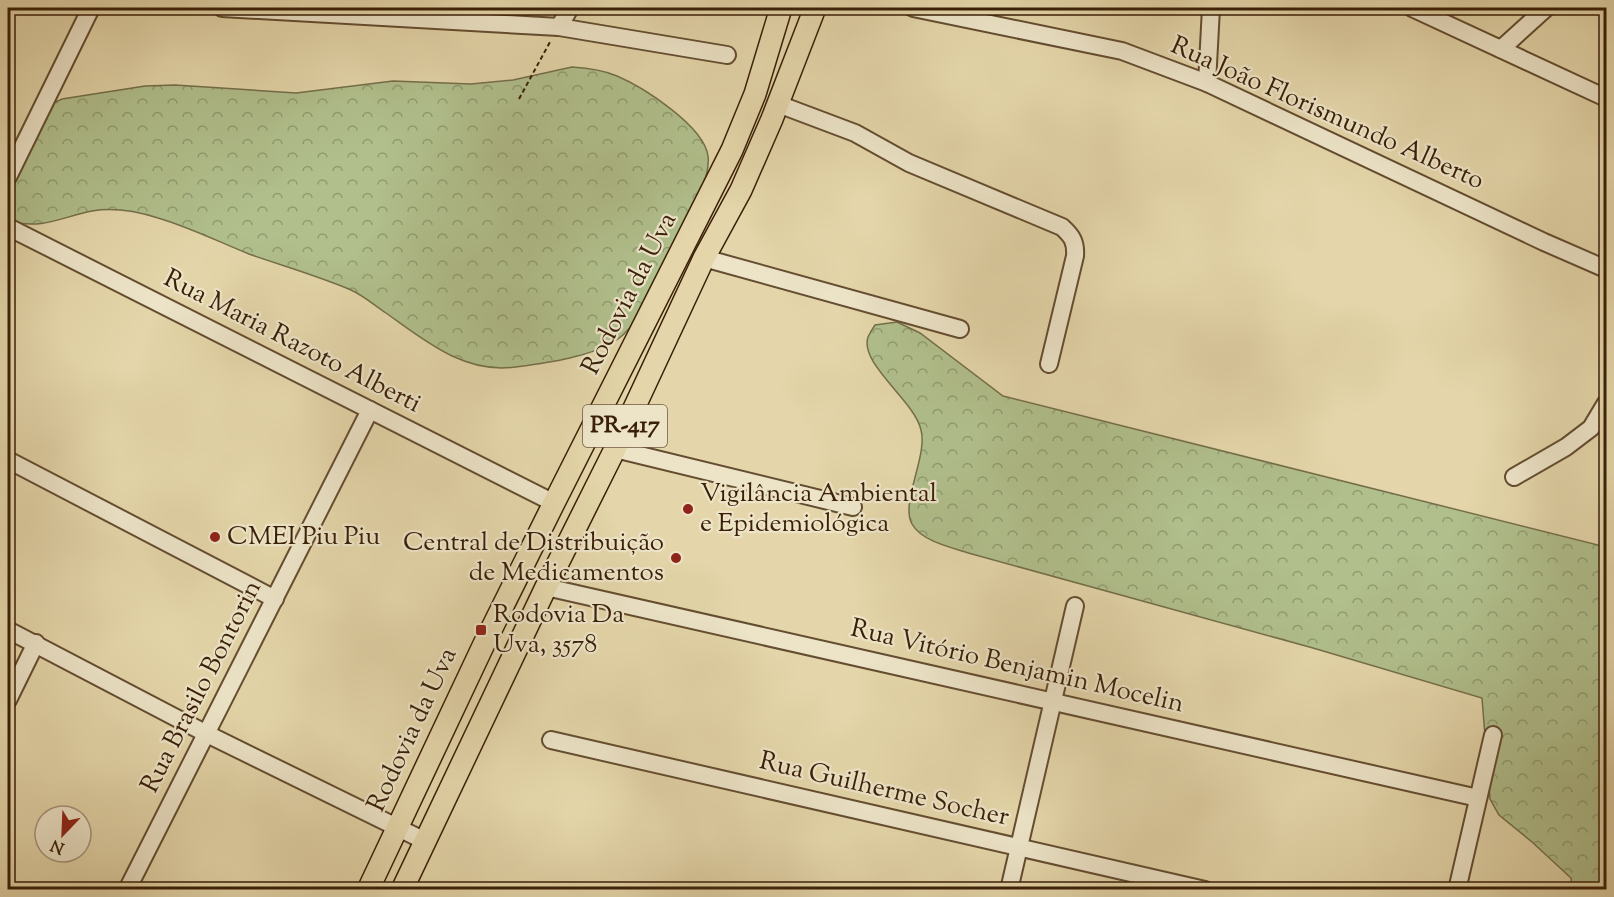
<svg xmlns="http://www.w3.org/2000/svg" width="1614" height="897" viewBox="0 0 1614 897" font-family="'Sorts Mill Goudy',serif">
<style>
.forest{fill:url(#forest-crowns);stroke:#746f4a;stroke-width:1.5}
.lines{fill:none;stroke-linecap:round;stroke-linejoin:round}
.minor-casing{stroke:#644d30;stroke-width:20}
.major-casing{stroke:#391f07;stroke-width:24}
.path{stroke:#391f07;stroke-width:2;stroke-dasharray:4.5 3;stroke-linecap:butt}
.minor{stroke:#ede4c8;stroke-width:16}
.major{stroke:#e4d6aa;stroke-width:21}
.poi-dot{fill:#8f2418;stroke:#ede4c8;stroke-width:2}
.labels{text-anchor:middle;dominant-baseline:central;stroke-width:4.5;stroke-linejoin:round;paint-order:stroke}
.shield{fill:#ede4c8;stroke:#6f5a41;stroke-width:1.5}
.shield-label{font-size:24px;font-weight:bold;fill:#391f07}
.street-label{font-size:26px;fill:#391f07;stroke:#ede4c8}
.poi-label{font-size:26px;fill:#391f07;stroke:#ede4c8;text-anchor:start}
</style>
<defs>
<pattern id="forest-crowns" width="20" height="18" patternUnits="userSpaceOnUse" patternTransform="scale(1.5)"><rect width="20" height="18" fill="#b0bf8c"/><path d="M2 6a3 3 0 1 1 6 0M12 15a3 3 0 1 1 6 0" fill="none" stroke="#909b70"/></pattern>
</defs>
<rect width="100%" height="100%" fill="#e4d6aa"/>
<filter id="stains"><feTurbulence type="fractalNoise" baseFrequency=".00333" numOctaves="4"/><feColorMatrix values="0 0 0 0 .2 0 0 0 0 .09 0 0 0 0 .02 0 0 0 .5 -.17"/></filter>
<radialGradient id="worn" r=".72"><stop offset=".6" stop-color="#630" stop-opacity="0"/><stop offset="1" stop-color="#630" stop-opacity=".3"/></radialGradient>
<g class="forest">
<path d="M 572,67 C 588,68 603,70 617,76 C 643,87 704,126 708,156 C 712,182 679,236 667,260 C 655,284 640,323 618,339 C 593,357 545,363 515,367 C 464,374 424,340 386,313 C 374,305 364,296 351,290 C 318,276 283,266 249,254 C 219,242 189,227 158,218 C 136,211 115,207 92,211 C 61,217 45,229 11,222 L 9,175 L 13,151 L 20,133 L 41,109 L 62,99 L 145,86 L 175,85 L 296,93 L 393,81 L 471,84 L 513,80 Z"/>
<path d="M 897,322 L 920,333 L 1003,396 L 1606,547 L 1606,889 L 1572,889 L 1571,878 L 1532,842 L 1499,815 L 1490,799 L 1482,698 L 1313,648 L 972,554 C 954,548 922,542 912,524 C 900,503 928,456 921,430 C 915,401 859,364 868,337 C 870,333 873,328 875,325 Z"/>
</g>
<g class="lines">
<defs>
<g id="minor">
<polyline points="222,8 559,27 727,55"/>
<polyline points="913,8 1122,51 1207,83 1544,242 1606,269"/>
<polyline points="1412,8 1606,98"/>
<polyline points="559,27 570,8"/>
<polyline points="1501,49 1546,8"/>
<polyline points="1207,83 1211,8"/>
<path d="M 778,104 L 855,133 L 909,163 L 1062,227 C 1072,236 1076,242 1075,256 L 1049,364"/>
<polyline points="8,177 91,8"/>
<polyline points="8,227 554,503"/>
<polyline points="704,258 960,329"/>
<polyline points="615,449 853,507"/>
<polyline points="8,460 275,599"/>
<polyline points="1514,477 1566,447 1591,428 1606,403"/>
<polyline points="546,587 1478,798"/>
<polyline points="8,630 207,734 425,841"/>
<polyline points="8,700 36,643"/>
<polyline points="551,740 1205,890"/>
<polyline points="127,890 370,410"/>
<polyline points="1009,890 1075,606"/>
<polyline points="1457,890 1493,735"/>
</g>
<g id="major">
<polyline points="368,890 484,644 554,503 732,150 755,94 781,8"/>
<polyline points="402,890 546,587 615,449 704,258 741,190 772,119 815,8"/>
</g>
</defs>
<use href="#minor" class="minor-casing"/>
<use href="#major" class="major-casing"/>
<polyline class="path" points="519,99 550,42"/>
<use href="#minor" class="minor"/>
<use href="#major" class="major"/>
</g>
<g class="poi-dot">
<circle cx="688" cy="509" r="6"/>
<circle cx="215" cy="537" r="6"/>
<circle cx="676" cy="558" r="6"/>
<rect x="475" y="624" width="12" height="12" rx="3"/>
</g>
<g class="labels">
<rect class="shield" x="583" y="405" width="84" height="42" rx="4.5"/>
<g class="shield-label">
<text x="625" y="426">PR-417</text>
</g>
<g class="street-label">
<text transform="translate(1327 114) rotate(24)">Rua João Florismundo Alberto</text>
<text transform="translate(630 294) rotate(-63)">Rodovia da Uva</text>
<text transform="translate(292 342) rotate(27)">Rua Maria Razoto Alberti</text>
<text transform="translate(1017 667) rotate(13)">Rua Vitório Benjamin Mocelin</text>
<text transform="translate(202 687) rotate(-63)">Rua Brasilo Bontorin</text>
<text transform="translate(413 730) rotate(-65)">Rodovia da Uva</text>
<text transform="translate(884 790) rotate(13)">Rua Guilherme Socher</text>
</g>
<g class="poi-label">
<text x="700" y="494">Vigilância Ambiental<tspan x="700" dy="30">e Epidemiológica</tspan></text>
<text x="227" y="537">CMEI Piu Piu</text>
<text x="664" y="543" text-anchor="end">Central de Distribuição<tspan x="664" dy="30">de Medicamentos</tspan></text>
<text x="493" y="615">Rodovia Da<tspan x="493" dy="30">Uva, 3578</tspan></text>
</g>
</g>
<rect width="1614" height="897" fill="none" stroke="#e4d6aa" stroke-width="30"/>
<rect x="9" y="9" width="1596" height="879" fill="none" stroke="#391f07" stroke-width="3"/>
<rect x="15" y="15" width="1584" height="867" fill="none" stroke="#391f07" stroke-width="1.5"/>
<g transform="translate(63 834) rotate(203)"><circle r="28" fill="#ede4c8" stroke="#a5957b" stroke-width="1.5"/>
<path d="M0-4.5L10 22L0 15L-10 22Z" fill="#8f2418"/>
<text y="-9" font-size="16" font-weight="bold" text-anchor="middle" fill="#391f07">N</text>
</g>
<rect width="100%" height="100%" filter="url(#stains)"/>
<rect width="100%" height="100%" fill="url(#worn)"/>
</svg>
